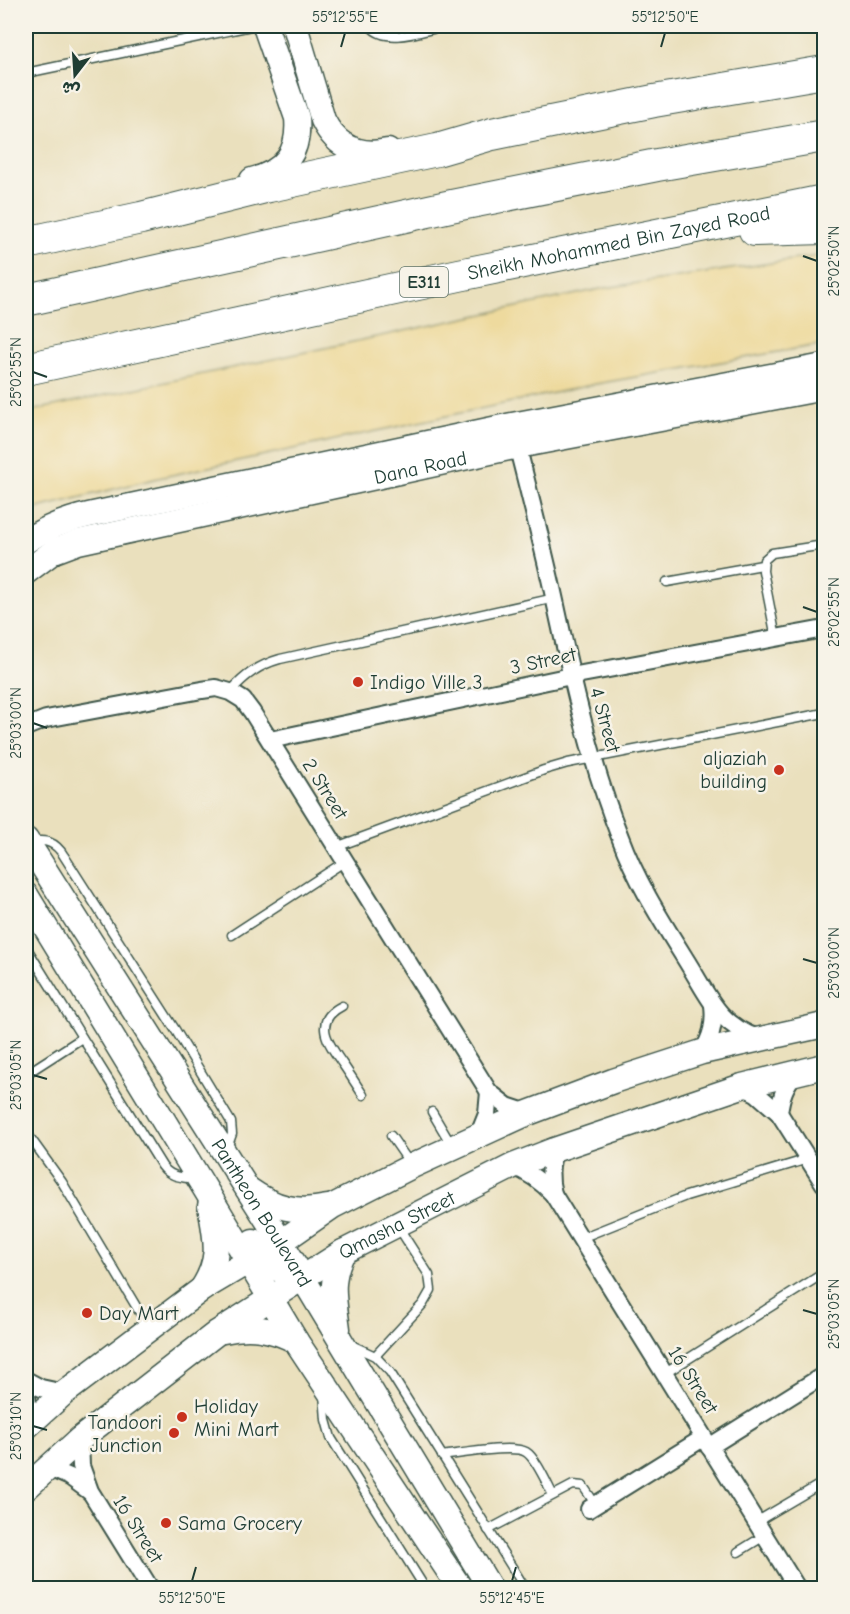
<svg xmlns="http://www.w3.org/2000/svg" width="850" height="1614" viewBox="0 0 850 1614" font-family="'Comic Neue','Playpen Sans Arabic',sans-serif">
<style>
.sand{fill:#eeda9e;stroke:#868c69;stroke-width:1.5}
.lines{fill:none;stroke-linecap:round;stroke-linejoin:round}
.lane-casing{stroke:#3d5549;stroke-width:11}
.street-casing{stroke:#3d5549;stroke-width:20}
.secondary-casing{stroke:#3d5549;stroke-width:27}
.highway-casing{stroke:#3d5549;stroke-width:34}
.lane{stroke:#fff;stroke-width:8}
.street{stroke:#fff;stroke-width:16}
.secondary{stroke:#fff;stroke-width:24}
.highway{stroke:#fff;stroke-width:32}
.ticks{fill:none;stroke:#1f3d34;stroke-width:2}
.poi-dot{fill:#c8321e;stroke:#f7f3e8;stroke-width:2}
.labels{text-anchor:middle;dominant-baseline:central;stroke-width:5;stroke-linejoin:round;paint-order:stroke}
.shield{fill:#f7f3e8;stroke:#60746a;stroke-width:1.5}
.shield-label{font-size:18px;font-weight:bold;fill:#1f3d34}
.street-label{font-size:20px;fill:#1f3d34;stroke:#f7f3e8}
.poi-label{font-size:20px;fill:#1f3d34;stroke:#f7f3e8;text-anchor:start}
.neatline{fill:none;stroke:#1f3d34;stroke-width:2}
.ticks-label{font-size:15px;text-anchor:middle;fill:#1f3d34}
</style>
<rect width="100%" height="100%" fill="#f7f3e8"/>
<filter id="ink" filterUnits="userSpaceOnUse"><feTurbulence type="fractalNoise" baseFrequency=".0167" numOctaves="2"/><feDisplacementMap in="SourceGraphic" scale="12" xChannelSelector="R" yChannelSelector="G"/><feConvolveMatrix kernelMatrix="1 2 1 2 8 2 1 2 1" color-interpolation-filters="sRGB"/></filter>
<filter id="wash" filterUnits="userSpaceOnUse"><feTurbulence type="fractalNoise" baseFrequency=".008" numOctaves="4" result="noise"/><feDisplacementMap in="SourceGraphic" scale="24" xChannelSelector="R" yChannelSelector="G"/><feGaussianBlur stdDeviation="1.35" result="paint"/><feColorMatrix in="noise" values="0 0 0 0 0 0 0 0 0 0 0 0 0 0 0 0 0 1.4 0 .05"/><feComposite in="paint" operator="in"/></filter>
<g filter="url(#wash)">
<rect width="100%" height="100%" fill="#eae0bd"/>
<polygon class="sand" points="824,255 824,344 596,384 158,478 38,508 26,515 26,412 605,288"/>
</g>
<g filter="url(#ink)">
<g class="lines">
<defs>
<g id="lane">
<path d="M 370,26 C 387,46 424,30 445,26"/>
<polyline points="26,73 251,26"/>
<polyline points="667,582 762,565"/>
<polyline points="776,638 763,571 764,560 772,553 824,545"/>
<path d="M 230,692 C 245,675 259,665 280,659 L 555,598"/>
<path d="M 29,841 C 46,840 55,841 64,856 L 176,1031 L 231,1122 L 232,1134 L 227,1148"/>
<polyline points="336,847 544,770 568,763 824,713"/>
<polyline points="232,935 344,862"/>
<path d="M 26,947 L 162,1166 C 170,1177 181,1177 194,1179"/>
<path d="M 342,1006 C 312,1021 328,1043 342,1063 C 349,1073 356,1084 363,1095"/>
<polyline points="26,1074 82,1038"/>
<polyline points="432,1112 452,1146"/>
<polyline points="26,1132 62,1182 149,1328"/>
<polyline points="391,1136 411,1165"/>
<polyline points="581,1238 686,1196 808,1159"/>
<polyline points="349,1344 375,1356 390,1372 525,1588"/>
<polyline points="375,1356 423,1304 431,1290 429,1275 397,1225"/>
<polyline points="664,1374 824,1273"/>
<polyline points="324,1394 326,1420 331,1438 425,1588"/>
<path d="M 442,1456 C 459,1454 513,1444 526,1452 C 536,1458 547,1484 553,1495"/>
<polyline points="818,1486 824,1496"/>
<polyline points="756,1522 824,1482"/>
<polyline points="488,1530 573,1485 583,1486 596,1505"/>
<polyline points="738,1552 764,1536"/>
</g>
<g id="street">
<path d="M 515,437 C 529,492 543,546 555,601 C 572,680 590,761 620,837 C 637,883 663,923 689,965 C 709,997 719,1025 758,1038"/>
<polyline points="26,727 46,719 202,690 216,688 230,692 243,700 252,712 489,1092 507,1106 528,1113"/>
<polyline points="270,740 571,676 824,629"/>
<path d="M 702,1052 C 712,1037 715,1023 713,1005"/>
<polyline points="742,1086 756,1093 779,1113 824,1184"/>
<path d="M 779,1113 C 781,1096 785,1085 796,1072"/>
<polyline points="479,1134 487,1114 489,1092"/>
<path d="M 513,1166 C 530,1173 541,1181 553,1194 L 797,1588"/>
<path d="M 553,1194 C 549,1178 550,1166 554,1150"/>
<polyline points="26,1380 41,1388 64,1393"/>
<polyline points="26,1389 29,1413 27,1426"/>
<polyline points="80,1439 81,1466 90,1491 150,1588"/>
<polyline points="709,1447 824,1375"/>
<polyline points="47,1467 70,1477 89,1491"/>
<polyline points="589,1509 703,1438"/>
</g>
<g id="secondary">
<path d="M 295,26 L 323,120 C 336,147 359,157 388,151"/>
<path d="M 252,180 C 285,172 300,152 297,118 L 265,26"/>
<path d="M 26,541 C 47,527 68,519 93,514 L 512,425 L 824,366"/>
<path id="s1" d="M 26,572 L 54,551 L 78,542 L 518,446 L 824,388"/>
<path id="s2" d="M 26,840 L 281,1242 L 490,1588"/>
<polyline points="26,895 207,1192 296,1341 460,1588"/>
<path d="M 248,1189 C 275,1208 296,1214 328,1207"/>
<path d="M 253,1241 C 266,1262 277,1274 302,1277"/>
<path d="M 202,1289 C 222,1258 216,1241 210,1206"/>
<path d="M 338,1329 C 334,1299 329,1280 343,1252"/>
<path d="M 223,1331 C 250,1325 271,1328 296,1341"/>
<polyline points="26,1427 64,1393 202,1289 281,1242 333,1206 412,1166 528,1113 613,1081 702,1052 824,1025"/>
<path id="s3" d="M 26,1488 L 80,1439 L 218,1332 L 343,1252 L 513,1166 L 554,1150 L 742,1086 L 824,1066"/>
</g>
<g id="highway">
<polyline points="755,230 824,228"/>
<polyline points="26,243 141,218 269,186 437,150 492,134 654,101 824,72"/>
<polyline points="26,300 451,206 657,165 824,136"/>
<path id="s4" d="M 26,369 L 459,275 L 824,201"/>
</g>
</defs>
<use href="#lane" class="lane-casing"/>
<use href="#street" class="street-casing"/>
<use href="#secondary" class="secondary-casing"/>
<use href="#highway" class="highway-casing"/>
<use href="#lane" class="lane"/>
<use href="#street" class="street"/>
<use href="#secondary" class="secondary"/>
<use href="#highway" class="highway"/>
</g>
</g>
<path class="ticks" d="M 341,47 L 345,33M 661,47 L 665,33M 803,256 L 817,261M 33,372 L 47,377M 803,607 L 817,612M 33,723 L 47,728M 803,959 L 817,963M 33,1075 L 47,1079M 803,1310 L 817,1314M 33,1426 L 47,1430M 192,1581 L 196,1567M 512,1581 L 516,1567"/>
<g class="poi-dot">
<circle cx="358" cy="682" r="6"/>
<circle cx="779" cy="770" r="6"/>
<circle cx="87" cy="1313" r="6"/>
<circle cx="182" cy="1417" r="6"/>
<circle cx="174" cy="1433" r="6"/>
<circle cx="166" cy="1523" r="6"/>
</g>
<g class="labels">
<rect class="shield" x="400" y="267" width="48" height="30" rx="4.5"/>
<g class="shield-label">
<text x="424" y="282">E311</text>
</g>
<g class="street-label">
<text stroke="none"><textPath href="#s4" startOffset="606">Sheikh Mohammed Bin Zayed Road</textPath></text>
<text stroke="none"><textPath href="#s1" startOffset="411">Dana Road</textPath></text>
<text transform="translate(543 661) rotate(-12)">3 Street</text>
<text transform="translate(605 720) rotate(74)">4 Street</text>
<text transform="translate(325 789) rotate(58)">2 Street</text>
<text stroke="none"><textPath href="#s2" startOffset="441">Pantheon Boulevard</textPath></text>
<text stroke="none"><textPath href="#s3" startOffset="456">Qmasha Street</textPath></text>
<text transform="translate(693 1380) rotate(58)">16 Street</text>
<text transform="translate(138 1529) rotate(58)">16 Street</text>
</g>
<g class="poi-label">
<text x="370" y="682">Indigo Ville 3</text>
<text x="767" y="758" text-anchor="end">aljaziah<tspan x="767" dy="23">building</tspan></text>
<text x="99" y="1313">Day Mart</text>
<text x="194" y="1406">Holiday<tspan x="194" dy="23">Mini Mart</tspan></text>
<text x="162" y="1422" text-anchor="end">Tandoori<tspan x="162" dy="23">Junction</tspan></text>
<text x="178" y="1523">Sama Grocery</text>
</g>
</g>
<rect width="850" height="1614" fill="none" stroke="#f7f3e8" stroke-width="66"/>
<g transform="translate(75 75) rotate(197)" stroke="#f7f3e8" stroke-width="4.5" paint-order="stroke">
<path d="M0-4.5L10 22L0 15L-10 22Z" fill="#1f3d34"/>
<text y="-9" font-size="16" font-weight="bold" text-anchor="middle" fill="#1f3d34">ش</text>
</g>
<rect x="33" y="33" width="784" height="1548" class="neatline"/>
<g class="ticks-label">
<text x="345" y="22">55°12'55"E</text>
<text x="665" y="22">55°12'50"E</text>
<text transform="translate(834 261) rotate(-90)" y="5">25°02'50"N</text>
<text transform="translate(16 372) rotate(-90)" y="5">25°02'55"N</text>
<text transform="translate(834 612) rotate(-90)" y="5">25°02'55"N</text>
<text transform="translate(16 723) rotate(-90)" y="5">25°03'00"N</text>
<text transform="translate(834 963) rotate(-90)" y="5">25°03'00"N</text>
<text transform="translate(16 1075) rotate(-90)" y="5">25°03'05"N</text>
<text transform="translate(834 1314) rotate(-90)" y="5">25°03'05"N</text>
<text transform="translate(16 1426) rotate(-90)" y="5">25°03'10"N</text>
<text x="192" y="1603">55°12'50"E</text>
<text x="512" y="1603">55°12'45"E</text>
</g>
</svg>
